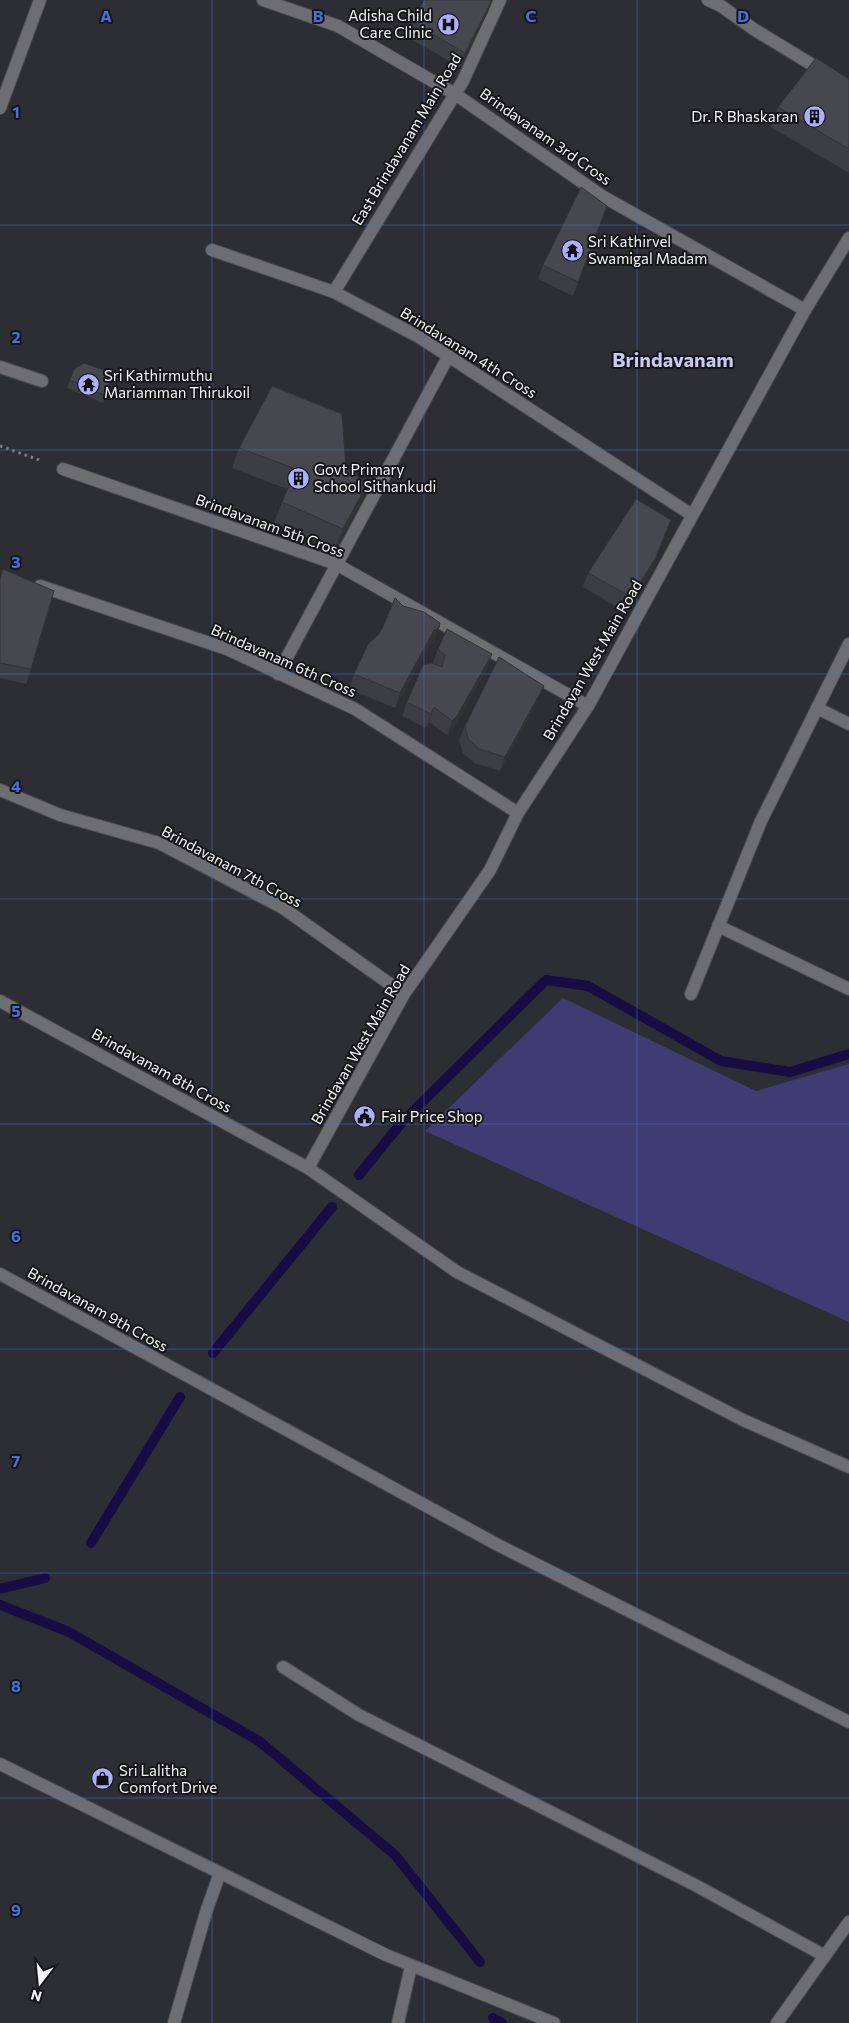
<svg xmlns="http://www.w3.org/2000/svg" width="849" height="2023" viewBox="0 0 849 2023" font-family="Commissioner,sans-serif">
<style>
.green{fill:#3f3c73}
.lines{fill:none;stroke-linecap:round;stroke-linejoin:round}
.stream{stroke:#170d44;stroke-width:10}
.minor-casing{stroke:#494950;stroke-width:14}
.path{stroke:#7b7b81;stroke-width:3;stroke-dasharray:2.5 4;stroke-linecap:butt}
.minor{stroke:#6e6e72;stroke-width:12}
.wall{fill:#3d3d44}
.shaded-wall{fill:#323237}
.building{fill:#47474f;stroke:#323237}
.grid{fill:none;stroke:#486fdf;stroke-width:1;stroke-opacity:0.55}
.labels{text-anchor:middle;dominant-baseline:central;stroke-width:4;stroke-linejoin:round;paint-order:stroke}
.poi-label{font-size:15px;fill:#f4f4f9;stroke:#161619;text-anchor:start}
.street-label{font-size:15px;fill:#f4f4f9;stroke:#161619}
.district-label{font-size:20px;font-weight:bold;fill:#c8c9f5;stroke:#161619}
.grid-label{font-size:16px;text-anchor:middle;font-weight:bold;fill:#486fdf;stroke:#161619;stroke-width:4;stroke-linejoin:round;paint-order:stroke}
</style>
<rect width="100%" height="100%" fill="#2d2d34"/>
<polygon class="green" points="563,998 756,1091 849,1064 849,1322 425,1131"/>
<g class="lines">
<g class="stream">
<polyline points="359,1175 402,1122 546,980 588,986 721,1061 790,1072 849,1054"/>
<polyline points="213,1353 332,1207"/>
<polyline points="91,1543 180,1397"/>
<polyline points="0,1589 45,1578"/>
<polyline points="0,1605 69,1632 259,1741 395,1855 480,1962"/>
<polyline points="493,2018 502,2023"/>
</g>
<defs>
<g id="minor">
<polyline points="263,0 338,26 384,53 455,94 602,196 805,310"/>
<polyline points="708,0 721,6 755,30 849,87"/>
<polyline points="0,108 40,0"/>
<polyline points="212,250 334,292 419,337 692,515"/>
<polyline points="334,292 463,81 500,0"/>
<polyline points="0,367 42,381"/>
<polyline points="63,469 336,564 588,706"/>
<polyline points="40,586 227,649 355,709 518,813"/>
<polyline points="278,674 448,357"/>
<polyline points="817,708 849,724"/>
<polyline points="0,790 60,815 159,843 283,908 404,994"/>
<polyline points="718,926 849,989"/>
<polyline points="691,994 761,821 849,644"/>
<polyline points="0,1001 308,1168 457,1272 743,1420 849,1467"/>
<polyline points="308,1168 404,994 490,870 518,813 588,706 805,310 849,238"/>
<polyline points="0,1274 498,1545 849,1722"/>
<polyline points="283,1667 359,1715 695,1885 825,1956"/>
<polyline points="0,1764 386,1955 554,2023"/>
<polyline points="174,2023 206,1912 220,1873"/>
<polyline points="398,2023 411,1966"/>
<polyline points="777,2023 849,1922"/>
</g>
</defs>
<use href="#minor" class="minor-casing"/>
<polyline class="path" points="0,446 42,461"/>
<use href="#minor" class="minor"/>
</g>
<g class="wall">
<polygon points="488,12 460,67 407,37 412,22"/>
<polygon points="849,79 849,173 771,127 778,107"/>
<polygon points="602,220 573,296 538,279 543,265"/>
<polygon points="74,369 106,396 103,403 67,388"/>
<polygon points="239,448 346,468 367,484 360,504 335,550 274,523 287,489 232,468"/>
<polygon points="666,534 650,573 626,612 583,587 588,573"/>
<polygon points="3,569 31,669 26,684 0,678 0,577"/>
<polygon points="378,635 434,643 429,645 395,708 349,689 354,674"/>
<polygon points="438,649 487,668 452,730 447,735 429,722 426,728 402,716 407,702 433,663"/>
<polygon points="544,686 538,700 500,771 474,763 463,753 459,740 465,726"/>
</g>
<g class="shaded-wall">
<polygon points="492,0 488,12 460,67 465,53"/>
<polygon points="367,484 360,504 335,550 343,529"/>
<polygon points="671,520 650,573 626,612 631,597"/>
<polygon points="439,628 434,643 429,645 395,708 400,693 434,630"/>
<polygon points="492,654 487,668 452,730 447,735 452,721"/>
<polygon points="544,686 538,700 500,771 505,757"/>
<polygon points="434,707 429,722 426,728 431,714"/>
</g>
<g class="building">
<polygon points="424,0 492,0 465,53 412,22"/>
<polygon points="816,58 849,79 849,149 778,107"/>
<polygon points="581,187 607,206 578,282 543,265"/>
<polygon points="84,363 112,373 106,396 70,380 74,369"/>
<polygon points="272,386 342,414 346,468 367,484 343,529 282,502 296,469 239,448"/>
<polygon points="636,499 671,520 655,559 631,597 588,573"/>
<polygon points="3,569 54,591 31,669 0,663 0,579"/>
<polygon points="395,598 403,606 424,612 440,623 439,628 434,630 400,693 354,674 368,644 378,635 382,629"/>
<polygon points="447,629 492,654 457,716 452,721 434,707 431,714 407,702 423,665 432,663 442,667 445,655 438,649"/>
<polygon points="499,657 544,686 505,757 479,749 468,739 465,726"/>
</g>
<path class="grid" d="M 212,0 L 212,2023M 424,0 L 424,2023M 637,0 L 637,2023M 0,225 L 849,225M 0,450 L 849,450M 0,674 L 849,674M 0,899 L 849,899M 0,1124 L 849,1124M 0,1349 L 849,1349M 0,1573 L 849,1573M 0,1798 L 849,1798"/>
<defs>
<symbol id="hospital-disc" viewBox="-11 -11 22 22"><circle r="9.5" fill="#aeaefb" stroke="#161619"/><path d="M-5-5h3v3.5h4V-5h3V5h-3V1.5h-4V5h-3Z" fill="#111"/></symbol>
<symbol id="building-disc" viewBox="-11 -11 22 22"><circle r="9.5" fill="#aeaefb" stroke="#161619"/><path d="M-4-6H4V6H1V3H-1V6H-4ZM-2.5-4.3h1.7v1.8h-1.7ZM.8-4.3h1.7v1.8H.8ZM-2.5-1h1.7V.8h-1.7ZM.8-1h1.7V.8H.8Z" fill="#111"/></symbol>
<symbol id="temple-disc" viewBox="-11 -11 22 22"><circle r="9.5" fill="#aeaefb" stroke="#161619"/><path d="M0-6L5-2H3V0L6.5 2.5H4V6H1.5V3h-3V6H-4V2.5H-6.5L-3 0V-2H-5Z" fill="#111"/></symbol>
<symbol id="civic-disc" viewBox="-11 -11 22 22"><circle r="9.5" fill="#aeaefb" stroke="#161619"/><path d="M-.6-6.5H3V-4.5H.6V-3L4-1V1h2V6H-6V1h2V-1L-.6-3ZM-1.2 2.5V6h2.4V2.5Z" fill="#111"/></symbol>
<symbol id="shop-disc" viewBox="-11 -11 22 22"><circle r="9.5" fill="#aeaefb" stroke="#161619"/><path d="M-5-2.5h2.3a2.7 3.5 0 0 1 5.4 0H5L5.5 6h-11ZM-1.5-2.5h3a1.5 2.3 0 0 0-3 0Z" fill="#111"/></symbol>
</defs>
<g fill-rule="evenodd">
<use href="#hospital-disc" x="436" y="12" width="25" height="25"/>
<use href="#building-disc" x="802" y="104" width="25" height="25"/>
<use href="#temple-disc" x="560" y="238" width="25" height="25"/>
<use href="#temple-disc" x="76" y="372" width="25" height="25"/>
<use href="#building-disc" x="286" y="466" width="25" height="25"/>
<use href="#civic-disc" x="352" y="1104" width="25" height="25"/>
<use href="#shop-disc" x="90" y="1766" width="25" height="25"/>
</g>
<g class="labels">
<g class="poi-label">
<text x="432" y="15" text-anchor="end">Adisha Child<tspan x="432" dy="17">Care Clinic</tspan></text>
<text x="798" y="116" text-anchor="end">Dr. R Bhaskaran</text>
<text x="588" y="241">Sri Kathirvel<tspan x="588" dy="17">Swamigal Madam</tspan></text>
<text x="104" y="375">Sri Kathirmuthu<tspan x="104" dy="17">Mariamman Thirukoil</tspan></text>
<text x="314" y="469">Govt Primary<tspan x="314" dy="17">School Sithankudi</tspan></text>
<text x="381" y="1116">Fair Price Shop</text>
<text x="119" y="1770">Sri Lalitha<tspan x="119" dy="17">Comfort Drive</tspan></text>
</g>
<g class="street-label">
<text transform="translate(546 136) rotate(35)">Brindavanam 3rd Cross</text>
<text transform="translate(406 139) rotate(-59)">East Brindavanam Main Road</text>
<text transform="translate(469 352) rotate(32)">Brindavanam 4th Cross</text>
<text transform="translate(270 525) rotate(20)">Brindavanam 5th Cross</text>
<text transform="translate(284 660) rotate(24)">Brindavanam 6th Cross</text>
<text transform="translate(592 660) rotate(-60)">Brindavan West Main Road</text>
<text transform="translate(232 866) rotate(28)">Brindavanam 7th Cross</text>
<text transform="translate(360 1044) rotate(-60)">Brindavan West Main Road</text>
<text transform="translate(162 1070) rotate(29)">Brindavanam 8th Cross</text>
<text transform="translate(98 1309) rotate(29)">Brindavanam 9th Cross</text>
</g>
<g class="district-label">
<text x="673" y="359">Brindavanam</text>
</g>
</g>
<g class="grid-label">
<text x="106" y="22">A</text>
<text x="318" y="22">B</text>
<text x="531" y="22">C</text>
<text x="743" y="22">D</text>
<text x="16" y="118">1</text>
<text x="16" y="343">2</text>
<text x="16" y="568">3</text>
<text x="16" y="792">4</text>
<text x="16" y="1017">5</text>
<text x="16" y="1242">6</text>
<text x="16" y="1467">7</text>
<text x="16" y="1692">8</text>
<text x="16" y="1916">9</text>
</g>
<g transform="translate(40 1983) rotate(196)" stroke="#161619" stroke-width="4" paint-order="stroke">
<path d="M0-4L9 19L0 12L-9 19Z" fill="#f4f4f9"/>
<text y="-8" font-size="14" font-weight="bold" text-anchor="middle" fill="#f4f4f9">N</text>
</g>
</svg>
